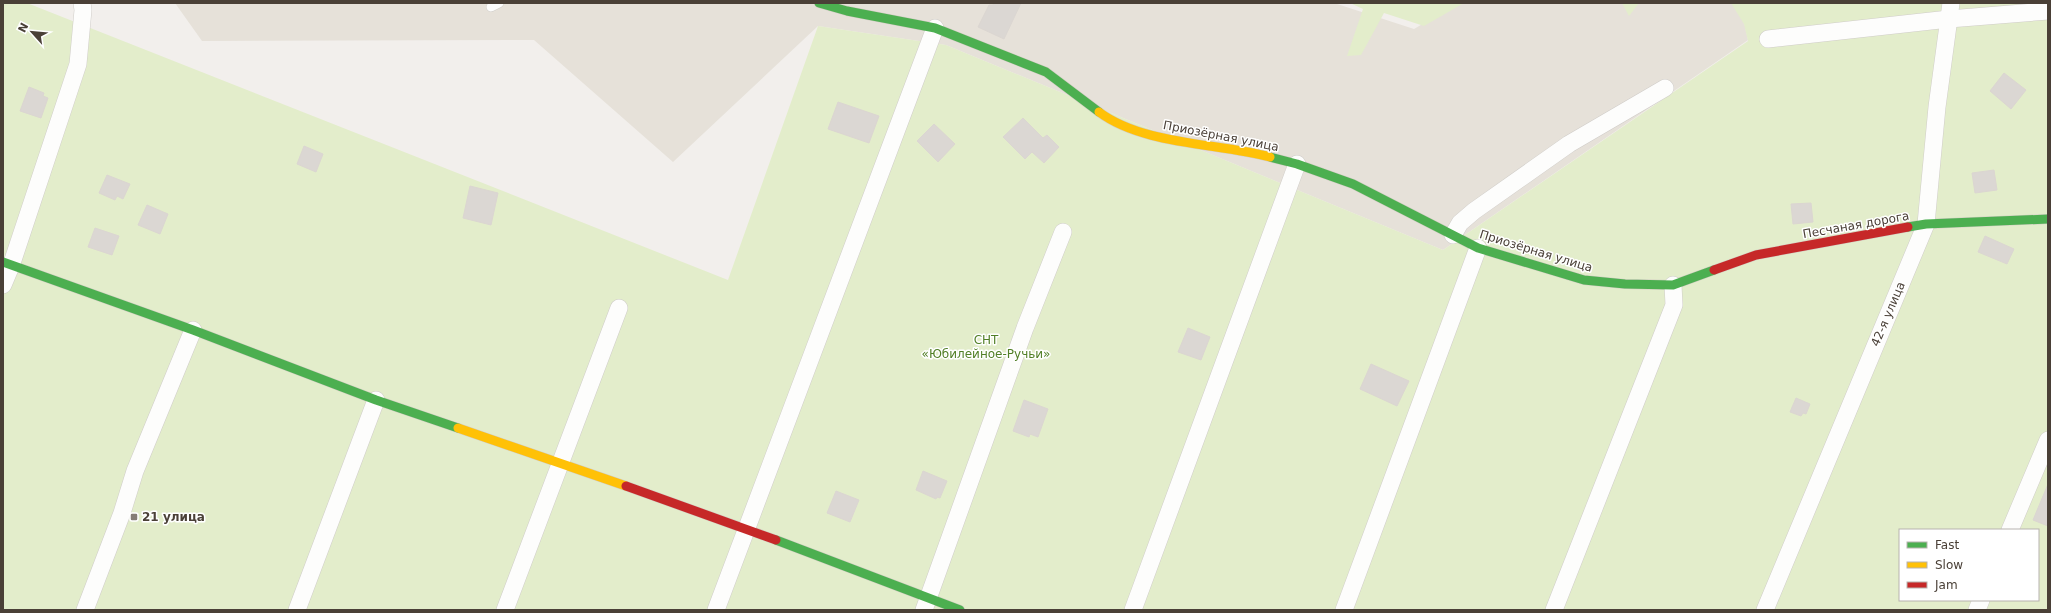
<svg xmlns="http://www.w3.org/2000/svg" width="2051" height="613" viewBox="0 0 2051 613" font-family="'DejaVu Sans',sans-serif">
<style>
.residential{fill:#e6e1d9}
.green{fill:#e3edcb;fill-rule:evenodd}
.building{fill:#dbd7d3;stroke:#dbd6d1}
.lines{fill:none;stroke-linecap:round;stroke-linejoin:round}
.lane-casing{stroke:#d0cdc9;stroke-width:10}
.street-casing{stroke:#d0cdc9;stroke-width:18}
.fast-casing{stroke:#d3cdc4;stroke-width:10}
.slow-casing{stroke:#d3cdc4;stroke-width:10}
.jam-casing{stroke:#d3cdc4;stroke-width:10}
.lane{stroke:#fdfdfc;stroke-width:9}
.street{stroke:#fdfdfc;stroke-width:17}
.fast{stroke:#4caf50;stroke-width:9}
.slow{stroke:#ffc107;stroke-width:9}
.jam{stroke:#c62828;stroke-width:9}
.poi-dot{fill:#857d76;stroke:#fff;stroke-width:1.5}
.labels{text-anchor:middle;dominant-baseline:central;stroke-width:3;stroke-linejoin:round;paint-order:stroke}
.street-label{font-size:12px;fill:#4a4037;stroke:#fff}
.park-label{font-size:12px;fill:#517f26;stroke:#fff}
.poi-label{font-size:12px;font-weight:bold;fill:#4a4037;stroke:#fff;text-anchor:start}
</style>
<rect width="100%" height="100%" fill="#f2efec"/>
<polygon class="residential" points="175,3 1334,3 1414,29 1458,3 1740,3 1748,40 1443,250 946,45 818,26 673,162 534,40 202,41"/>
<g class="green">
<path d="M 3,3 L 27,3 L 728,280 L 818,26 L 946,45 L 1443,250 L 1748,41 L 1744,24 L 1731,3 L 2048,3 L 2048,610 L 3,610 ZM 1900,530 L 2038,530 L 2038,600 L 1900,600 Z"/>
<polygon points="1350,3 1464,3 1424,26 1384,13 1361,55 1347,56 1363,9"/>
<polygon points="1622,3 1639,3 1629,16"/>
</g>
<g class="building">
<polygon points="994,3 1021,3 1004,39 978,27 989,5 993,5"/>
<polygon points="2004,73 2026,90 2011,109 1990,91"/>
<polygon points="29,87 44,93 43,96 48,98 41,118 20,111"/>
<polygon points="838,102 879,116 869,143 828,129"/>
<polygon points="1023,118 1043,138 1047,135 1059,147 1044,163 1032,152 1025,159 1003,137"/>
<polygon points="934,124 955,144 938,162 917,141"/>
<polygon points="304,146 323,154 316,172 297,164"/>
<polygon points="1994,170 1997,190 1975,193 1972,173"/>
<polygon points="107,175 130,184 123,199 117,196 115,200 99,193"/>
<polygon points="470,186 498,193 491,225 463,218"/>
<polygon points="1811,203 1813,222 1793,224 1791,204"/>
<polygon points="147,205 168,214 160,234 138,225"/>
<polygon points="95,228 119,236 112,255 88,247"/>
<polygon points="1985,236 2014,249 2007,264 1978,252"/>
<polygon points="1188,328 1210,337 1201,360 1178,352"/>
<polygon points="1371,364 1409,381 1397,406 1360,389"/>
<polygon points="1796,398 1810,404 1806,414 1803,413 1801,416 1790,412"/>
<polygon points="1024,400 1048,409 1038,437 1030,434 1029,437 1013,431"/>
<polygon points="923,471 947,481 940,498 937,497 936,499 916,490"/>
<polygon points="2048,484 2048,526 2033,520"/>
<polygon points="836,491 859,500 850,522 827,513"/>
</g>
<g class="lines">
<defs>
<polyline id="lane" points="491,7 499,3"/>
<g id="street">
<polyline points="1768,39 1949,19 2048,11"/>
<polyline points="1453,235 1460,223 1474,211 1569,144 1665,88"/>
<polyline points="3,285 11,266 78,64 83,10 82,3"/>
<polyline points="2010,530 2048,440"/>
<polyline points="85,610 122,513 135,471 193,330"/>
<polyline points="297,610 376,400"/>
<polyline points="505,610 619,308"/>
<polyline points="716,610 935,28"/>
<polyline points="924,610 1025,328 1063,232"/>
<polyline points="1133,610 1297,164"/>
<polyline points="1344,610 1478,248"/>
<polyline points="1554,610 1674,305 1673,285"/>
<polyline points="1765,610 1926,224 1937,107 1951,3"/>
<polyline points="1977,610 1981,600"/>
</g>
<g id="fast">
<polyline points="819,3 847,11 935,28 1046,72 1099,112"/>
<polyline points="1270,157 1297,164 1353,184 1478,248 1584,280 1625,284 1673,285 1714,270"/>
<polyline points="1908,227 1926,224 2048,219"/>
<polyline points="3,262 193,330 376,400 458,428"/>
<polyline points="776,540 960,610"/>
</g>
<g id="slow">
<path d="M 1099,112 C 1143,145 1218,143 1270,157"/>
<polyline points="458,428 626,486"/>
</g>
<g id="jam">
<polyline points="1714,270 1756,255 1908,227"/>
<polyline points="626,486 776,540"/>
</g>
</defs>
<use href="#lane" class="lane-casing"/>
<use href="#street" class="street-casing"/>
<use href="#fast" class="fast-casing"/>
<use href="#slow" class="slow-casing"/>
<use href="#jam" class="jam-casing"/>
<use href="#lane" class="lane"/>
<use href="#street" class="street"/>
<use href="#fast" class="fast"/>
<use href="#slow" class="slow"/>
<use href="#jam" class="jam"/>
</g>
<rect class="poi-dot" x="130" y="513" width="8" height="8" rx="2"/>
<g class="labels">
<g class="street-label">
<text transform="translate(1221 136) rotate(11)">Приозёрная улица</text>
<text transform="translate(1856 225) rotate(-10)">Песчаная дорога</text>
<text transform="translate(1536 251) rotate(17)">Приозёрная улица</text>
<text transform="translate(1888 314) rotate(-67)">42-я улица</text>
</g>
<g class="park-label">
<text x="986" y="340">СНТ<tspan x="986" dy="14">«Юбилейное-Ручьи»</tspan></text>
</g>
<g class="poi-label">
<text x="142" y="517">21 улица</text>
</g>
</g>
<rect width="2051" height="613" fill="none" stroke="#4a4037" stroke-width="8"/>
<rect x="1899" y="529" width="140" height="72" fill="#ffffff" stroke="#b7b3af"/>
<rect x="1907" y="542" width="20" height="6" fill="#4caf50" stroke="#b7b3af"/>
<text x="1935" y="549" font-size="12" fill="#4a4037">Fast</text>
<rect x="1907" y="562" width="20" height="6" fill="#ffc107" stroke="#b7b3af"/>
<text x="1935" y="569" font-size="12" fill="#4a4037">Slow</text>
<rect x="1907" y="582" width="20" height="6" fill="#c62828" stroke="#b7b3af"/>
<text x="1935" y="589" font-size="12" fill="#4a4037">Jam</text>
<g transform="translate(32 32) rotate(297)" stroke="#ffffff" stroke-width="3" paint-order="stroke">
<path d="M0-3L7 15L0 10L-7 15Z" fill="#4a4037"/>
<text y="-6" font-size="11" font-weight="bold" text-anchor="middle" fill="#4a4037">N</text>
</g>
</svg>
